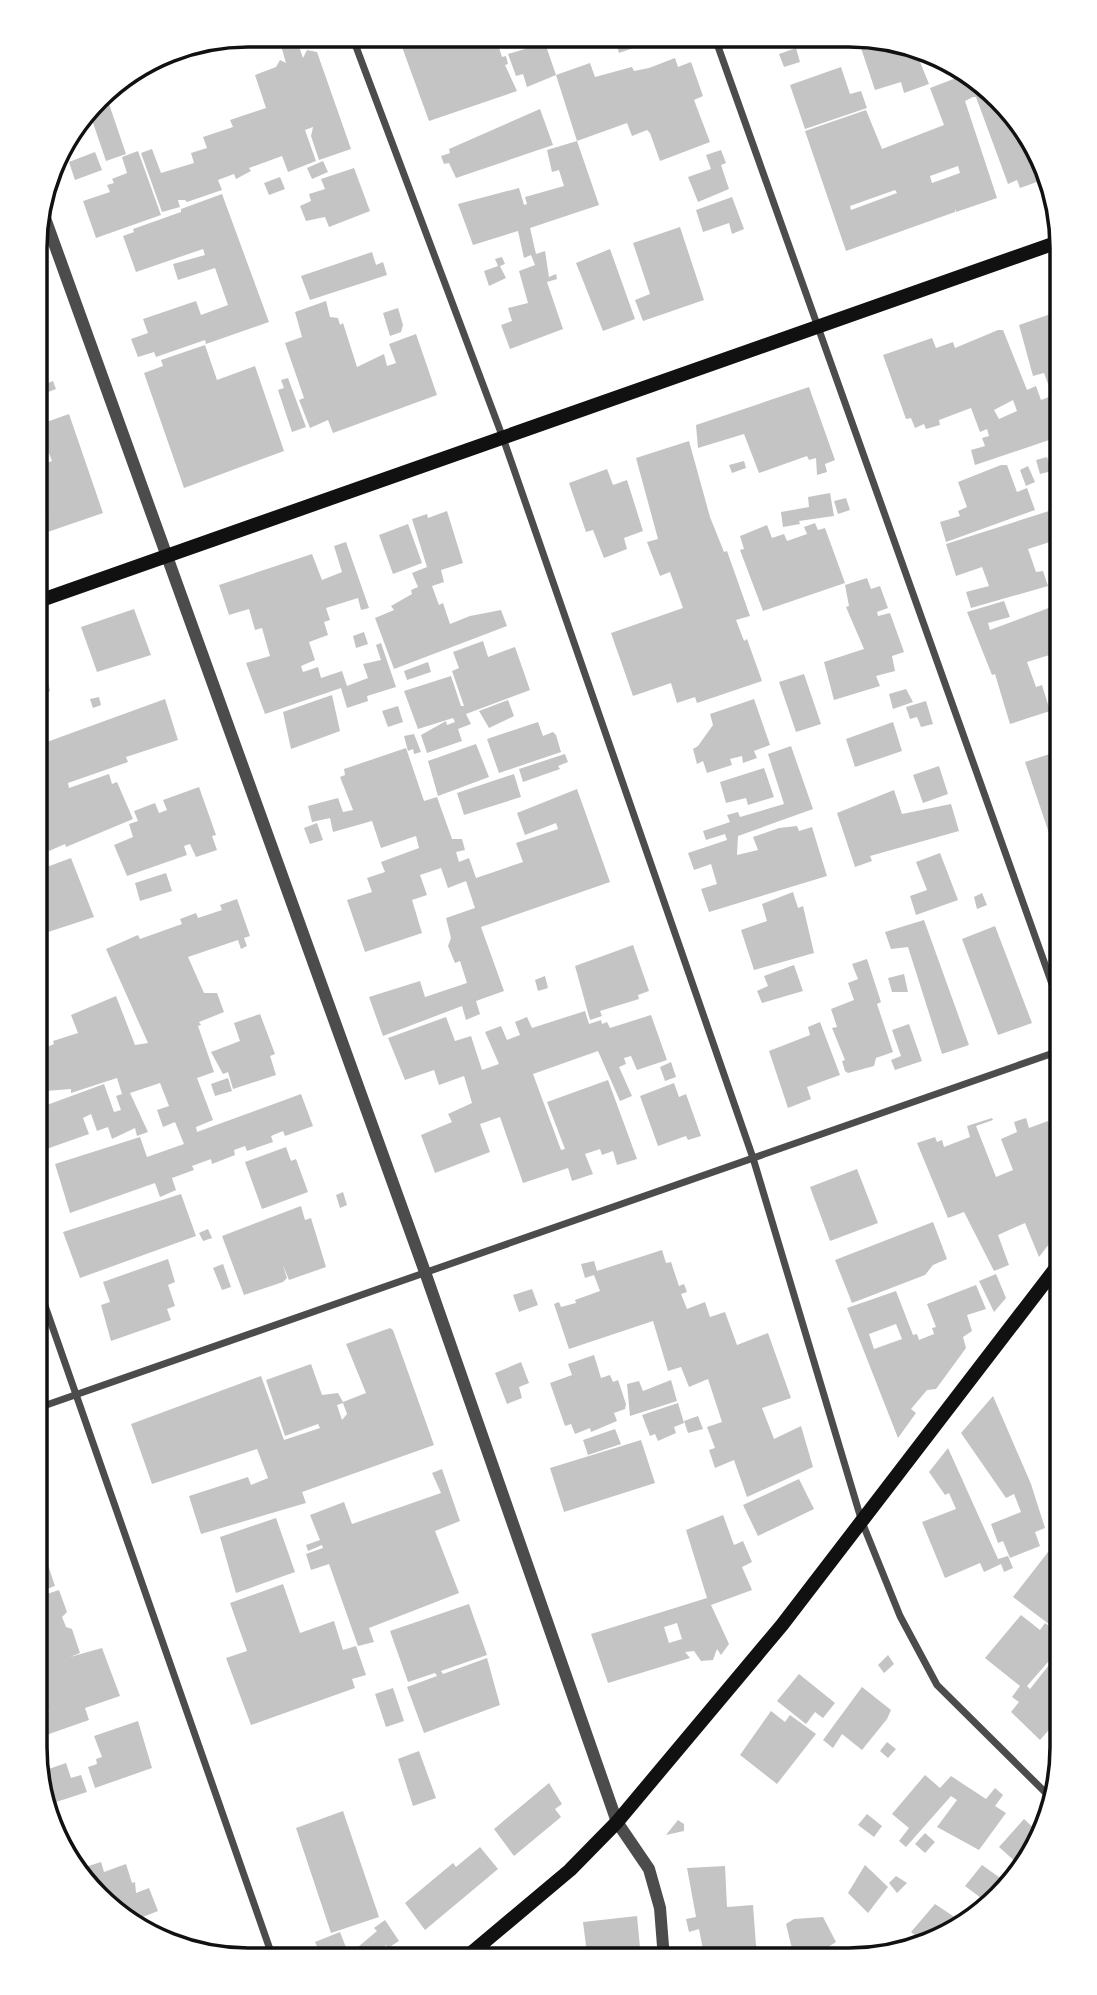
<svg xmlns="http://www.w3.org/2000/svg" width="1097" height="1995" viewBox="0 0 1097 1995" font-family="Manrope,sans-serif">
<style>
.building{fill:#c4c4c4;fill-rule:evenodd}
.lines{fill:none;stroke-linecap:round;stroke-linejoin:round}
.minor{stroke:#4c4c4c;stroke-width:7}
.tertiary{stroke:#4c4c4c;stroke-width:12}
.secondary{stroke:#111;stroke-width:14}
.rim{fill:none;stroke:#111;stroke-width:3.5}
</style>
<rect width="100%" height="100%" fill="#fff"/>
<g class="building">
<polygon points="295,35 303,58 307,50 317,52 351,149 319,160 311,136 313,127 305,130 316,161 288,172 282,156 249,168 251,171 236,179 234,174 218,180 222,190 187,202 185,200 178,200 180,207 162,212 141,153 152,149 161,173 194,163 191,153 207,148 203,137 233,127 230,120 266,108 255,75 276,67 280,60 286,63 279,39"/>
<polygon points="398,36 501,37 503,40 497,41 502,57 506,56 508,64 505,65 517,91 429,121"/>
<polygon points="614,37 662,38 619,53"/>
<polygon points="852,39 890,39 916,52 929,84 904,93 901,82 875,90 859,42 854,44"/>
<polygon points="545,43 556,75 527,87 523,74 516,76 508,54"/>
<polygon points="796,48 800,62 784,67 779,54"/>
<polygon points="675,58 678,67 691,62 703,96 694,100 710,142 660,161 650,133 647,130 632,136 627,123 577,141 599,205 530,228 536,254 545,251 549,277 556,274 557,279 547,282 563,329 510,349 501,325 512,321 508,308 528,303 519,271 535,265 531,255 524,258 518,231 473,245 458,204 519,188 524,205 527,204 525,197 564,186 559,170 552,172 547,150 577,141 556,75 590,63 595,77 628,68 632,67 634,71 649,68"/>
<polygon points="841,67 850,94 861,91 867,108 805,129 790,85"/>
<path d="M 964,75 L 989,88 L 1018,131 L 1037,182 L 1020,188 L 1017,180 L 1008,184 L 976,97 L 973,97 L 965,101 L 997,198 L 956,212 L 955,209 L 955,212 L 846,251 L 805,131 L 866,110 L 882,149 L 944,125 L 930,88 ZM 958,166 L 960,173 L 932,183 L 930,176 ZM 895,190 L 897,193 L 851,210 L 850,206 Z"/>
<polygon points="108,101 126,154 106,161 89,111"/>
<polygon points="540,109 553,145 456,178 449,163 444,164 441,156 450,153 449,149"/>
<polygon points="721,150 726,163 721,165 729,189 698,202 688,177 711,169 706,155"/>
<polygon points="138,151 161,215 96,238 83,201 110,192 107,185 114,183 112,179 127,173 122,157"/>
<polygon points="95,152 102,170 75,180 69,162"/>
<polygon points="323,161 328,172 312,179 307,168"/>
<polygon points="354,168 370,211 329,227 325,217 306,221 300,206 311,201 309,194 325,189 321,179"/>
<polygon points="280,177 285,189 269,195 264,183"/>
<polygon points="222,194 269,322 206,344 205,340 156,357 154,352 138,357 131,339 148,333 143,319 196,301 201,315 228,305 215,268 178,280 173,264 205,255 203,249 136,272 123,236 134,232 133,229 181,212 181,209"/>
<polygon points="732,197 744,229 732,234 729,223 703,232 696,210"/>
<polygon points="680,227 704,300 643,321 635,300 650,294 633,243"/>
<polygon points="610,249 635,319 603,331 576,263"/>
<polygon points="372,252 376,265 383,262 387,275 310,300 301,276"/>
<polygon points="502,257 505,264 500,266 506,278 489,286 484,271 498,266 495,259"/>
<polygon points="326,301 330,317 338,318 340,325 343,323 357,367 384,354 387,366 396,363 389,344 416,334 437,395 333,433 328,420 310,428 299,400 304,398 285,343 302,337 295,312"/>
<polygon points="398,308 403,325 401,332 390,336 383,313"/>
<polygon points="1062,310 1062,385 1050,389 1044,373 1033,376 1019,325"/>
<path d="M 998,330 L 1003,330 L 1027,390 L 1036,386 L 1041,400 L 1062,392 L 1062,455 L 1055,438 L 975,465 L 971,450 L 985,446 L 982,438 L 989,436 L 987,429 L 980,432 L 971,408 L 939,420 L 940,425 L 926,429 L 924,424 L 915,428 L 911,418 L 906,419 L 883,355 L 932,338 L 936,348 L 953,342 L 955,348 ZM 1013,400 L 1017,411 L 999,419 L 994,410 Z"/>
<polygon points="205,345 217,380 255,366 284,451 184,488 144,373 163,366 161,360"/>
<polygon points="288,378 306,427 292,432 278,390 284,388 281,380"/>
<polygon points="53,381 56,389 43,394 40,386"/>
<polygon points="809,387 835,460 825,464 827,472 817,475 816,458 809,460 807,456 759,473 744,434 698,448 696,425"/>
<polygon points="69,414 103,513 36,536 36,466 52,461 38,425"/>
<polygon points="689,441 710,517 724,552 727,551 750,616 736,620 744,641 747,639 762,681 697,703 695,697 677,703 671,683 633,696 611,633 683,608 670,572 660,576 647,542 658,539 636,458"/>
<polygon points="1047,457 1052,471 1040,474 1036,460"/>
<polygon points="744,461 746,468 732,473 729,465"/>
<polygon points="1001,465 1007,465 1017,492 1027,488 1035,510 946,542 940,522 960,516 958,511 967,507 958,482"/>
<polygon points="1028,466 1035,482 1026,486 1020,470"/>
<polygon points="607,469 613,485 627,480 643,531 624,538 627,549 604,558 593,530 586,532 569,483"/>
<polygon points="830,493 834,516 799,521 800,524 783,527 781,512 809,507 808,497"/>
<polygon points="846,498 850,510 838,514 834,501"/>
<polygon points="1052,510 1059,530 1050,533 1053,541 1028,549 1036,572 1043,571 1048,586 971,608 966,592 989,586 982,567 956,576 946,544"/>
<polygon points="447,511 463,563 441,570 444,582 432,586 439,605 443,603 450,624 470,616 501,610 507,626 394,669 375,618 394,610 391,606 412,594 411,590 418,587 412,573 427,567 412,519 427,514 428,518"/>
<polygon points="815,523 818,530 825,528 845,583 763,611 740,550 744,549 740,536 767,525 772,538 784,534 787,541 807,534 804,527"/>
<polygon points="408,524 422,563 393,574 379,535"/>
<polygon points="346,542 369,608 361,610 358,598 326,608 330,620 324,622 328,635 309,642 315,660 301,666 303,672 318,667 321,678 342,671 347,686 368,678 363,664 381,660 376,645 381,643 396,687 367,696 368,701 347,708 341,688 265,714 246,663 270,656 262,628 255,630 249,609 229,615 219,585 312,554 322,580 342,572 334,546"/>
<polygon points="867,578 871,589 880,586 888,608 877,612 878,616 890,613 904,652 892,656 895,671 876,676 880,686 834,700 824,662 864,649 846,607 849,606 845,585"/>
<polygon points="1004,601 1010,617 988,623 990,630 1062,603 1062,655 1059,652 1027,662 1036,687 1042,685 1050,711 1010,724 995,674 992,675 967,612"/>
<polygon points="134,609 151,655 97,672 81,627"/>
<polygon points="364,632 368,644 356,648 353,636"/>
<polygon points="483,641 488,657 515,647 530,690 466,714 471,724 458,729 462,741 427,753 421,735 446,721 447,725 455,722 453,718 418,729 404,691 451,676 461,706 464,706 452,671 459,668 453,652"/>
<polygon points="40,646 50,691 36,698 36,647"/>
<polygon points="428,662 431,672 407,680 404,671"/>
<polygon points="804,674 821,724 796,732 779,682"/>
<polygon points="906,689 913,702 893,709 889,694"/>
<polygon points="332,695 340,731 291,749 283,712"/>
<polygon points="99,697 101,705 93,708 90,699"/>
<polygon points="165,699 178,740 126,757 128,762 68,783 69,788 109,774 112,784 117,782 133,819 66,847 65,844 49,851 36,820 36,798 43,795 36,794 36,715 44,743"/>
<polygon points="754,699 770,745 754,751 757,758 743,763 742,756 730,759 732,765 707,773 703,761 697,764 693,749 698,746 713,725 710,714"/>
<polygon points="508,700 514,716 489,728 479,711"/>
<polygon points="926,701 933,724 921,727 917,717 910,719 906,707"/>
<polygon points="398,706 403,722 388,727 382,711"/>
<polygon points="538,722 543,736 553,732 556,735 561,752 499,773 487,739"/>
<polygon points="893,722 902,751 855,767 846,739"/>
<polygon points="414,734 421,752 414,754 413,749 408,751 404,736"/>
<polygon points="476,744 489,777 438,796 428,761"/>
<polygon points="791,746 813,809 738,836 737,855 758,850 753,837 779,828 797,826 799,831 812,827 827,876 709,912 701,889 717,884 711,864 694,870 688,853 727,840 725,834 706,840 703,831 730,822 727,815 738,812 740,817 784,804 768,754"/>
<polygon points="406,748 424,801 437,797 452,839 462,839 465,850 456,852 459,862 469,858 476,878 523,862 516,843 558,829 556,823 525,835 517,813 577,789 610,882 481,927 504,991 476,1001 480,1014 466,1020 462,1006 383,1036 369,997 420,981 425,997 467,983 460,961 455,963 448,946 451,938 446,918 475,908 466,881 448,888 441,868 420,875 427,895 412,900 422,933 365,952 347,900 372,892 367,878 385,872 381,862 419,848 416,836 381,848 372,821 333,832 330,818 312,822 308,806 338,798 343,812 353,810 340,777 345,775 344,769"/>
<polygon points="1059,751 1062,761 1061,869 1025,762"/>
<polygon points="565,754 568,762 558,766 560,769 523,782 519,769"/>
<polygon points="939,766 948,794 923,803 913,775"/>
<polygon points="764,768 774,797 748,805 746,798 726,803 720,782"/>
<polygon points="514,774 521,797 464,815 457,793"/>
<polygon points="199,787 216,835 212,836 217,850 196,857 190,844 184,846 187,855 127,876 114,845 133,837 129,824 138,821 134,811 155,803 159,813 167,810 163,800"/>
<polygon points="894,790 902,814 951,804 959,831 870,856 872,861 855,867 837,813"/>
<polygon points="317,823 323,840 310,844 304,828"/>
<polygon points="940,853 958,900 916,915 910,896 927,890 916,862"/>
<polygon points="71,858 94,917 36,936 36,871"/>
<polygon points="166,873 172,891 140,901 135,883"/>
<polygon points="793,892 798,908 803,906 814,953 754,970 741,930 767,921 762,904"/>
<polygon points="982,893 987,905 977,909 974,897"/>
<polygon points="237,899 250,936 244,938 247,946 241,949 238,940 188,957 204,993 217,993 224,1012 199,1022 201,1025 198,1026 214,1072 197,1078 213,1120 196,1127 197,1132 301,1094 313,1126 285,1136 283,1131 271,1136 273,1142 247,1151 245,1146 234,1150 235,1155 212,1164 211,1159 192,1166 194,1170 172,1178 176,1190 160,1197 155,1183 70,1213 55,1164 140,1137 147,1157 184,1144 175,1122 163,1127 157,1110 169,1106 160,1083 130,1093 148,1132 137,1136 135,1128 112,1139 108,1127 97,1131 91,1114 83,1118 89,1134 38,1152 36,1109 104,1084 114,1112 121,1110 116,1096 122,1094 117,1078 71,1093 71,1089 46,1091 36,1066 36,1052 54,1044 53,1041 78,1033 71,1015 116,996 135,1045 148,1043 106,949 138,935 140,939 182,924 180,919 196,913 198,918 222,910 220,905"/>
<polygon points="924,920 969,1045 942,1054 908,947 891,949 885,932"/>
<polygon points="995,926 1032,1023 998,1035 962,939"/>
<polygon points="633,945 649,991 638,995 639,999 600,1011 602,1016 590,1020 575,966"/>
<polygon points="867,959 881,1002 877,1004 893,1052 876,1058 874,1066 848,1073 845,1071 842,1061 845,1060 832,1028 837,1027 831,1009 854,1000 848,983 858,979 852,964"/>
<polygon points="794,965 803,991 762,1003 757,991 768,986 764,976"/>
<polygon points="904,974 908,992 892,992 888,978"/>
<polygon points="545,976 548,988 538,991 535,980"/>
<polygon points="585,1011 589,1024 601,1020 602,1024 607,1022 610,1028 651,1015 667,1060 637,1070 631,1056 624,1058 626,1064 619,1067 632,1096 620,1101 598,1051 533,1074 561,1150 565,1149 547,1102 608,1080 637,1159 617,1165 613,1151 602,1155 600,1149 585,1154 593,1174 572,1181 568,1168 523,1183 500,1117 480,1124 490,1152 435,1173 421,1135 452,1122 448,1114 472,1103 464,1076 439,1085 434,1070 405,1080 388,1038 446,1017 455,1041 471,1036 482,1070 499,1064 485,1032 501,1026 507,1040 520,1035 515,1022 527,1017 532,1028"/>
<polygon points="260,1014 275,1054 270,1056 276,1075 233,1089 228,1072 223,1074 211,1052 240,1041 234,1023"/>
<polygon points="820,1022 840,1075 807,1087 811,1099 788,1108 769,1051 810,1035 808,1027"/>
<polygon points="909,1024 922,1061 895,1070 891,1060 901,1056 892,1030"/>
<polygon points="671,1062 676,1077 665,1081 660,1067"/>
<polygon points="228,1078 232,1091 215,1096 211,1084"/>
<polygon points="674,1083 679,1097 686,1094 701,1136 688,1140 686,1136 658,1146 640,1096"/>
<polygon points="992,1118 993,1120 976,1126 996,1177 1013,1170 1001,1139 1017,1132 1014,1122 1026,1118 1029,1128 1048,1121 1054,1137 1062,1135 1062,1229 1059,1233 1050,1230 1056,1235 1039,1257 1025,1223 998,1235 1009,1265 994,1271 964,1212 948,1218 917,1143 935,1137 937,1142 942,1140 944,1147 970,1137 967,1126"/>
<polygon points="286,1147 291,1161 296,1159 308,1192 262,1209 245,1162"/>
<polygon points="857,1169 878,1223 830,1241 810,1187"/>
<polygon points="343,1192 347,1205 340,1208 336,1195"/>
<polygon points="181,1194 196,1236 80,1278 63,1232"/>
<polygon points="301,1206 305,1220 311,1218 326,1267 289,1280 283,1265 287,1278 283,1282 244,1295 222,1236"/>
<polygon points="933,1222 947,1259 933,1265 925,1275 852,1303 835,1260"/>
<polygon points="208,1229 212,1238 203,1241 199,1233"/>
<polygon points="662,1250 666,1263 671,1262 679,1286 684,1284 687,1292 681,1294 687,1309 705,1302 710,1317 725,1312 737,1345 768,1333 791,1398 762,1408 774,1439 801,1426 813,1467 747,1497 734,1460 715,1468 709,1450 715,1448 707,1427 722,1422 708,1379 689,1387 681,1367 668,1371 653,1321 569,1349 554,1304 559,1302 561,1307 576,1303 575,1300 600,1291 594,1275 585,1278 581,1264 594,1261 597,1271"/>
<polygon points="168,1259 175,1282 168,1285 175,1306 167,1309 171,1320 111,1341 101,1305 110,1302 103,1282"/>
<polygon points="223,1264 231,1287 222,1290 213,1268"/>
<polygon points="996,1274 1006,1298 994,1312 979,1281"/>
<path d="M 976,1285 L 986,1309 L 967,1315 L 972,1331 L 963,1337 L 966,1348 L 936,1389 L 927,1390 L 911,1409 L 916,1413 L 898,1438 L 847,1308 L 896,1291 L 913,1335 L 917,1334 L 919,1340 L 934,1334 L 932,1328 L 936,1327 L 927,1304 ZM 896,1324 L 902,1339 L 874,1349 L 869,1334 Z"/>
<polygon points="532,1289 538,1305 519,1312 513,1295"/>
<path d="M 390,1328 L 393,1330 L 434,1445 L 302,1492 L 306,1503 L 201,1534 L 189,1496 L 248,1477 L 251,1485 L 268,1478 L 257,1449 L 152,1484 L 131,1424 L 261,1376 L 284,1440 L 320,1428 L 318,1424 L 285,1436 L 266,1380 L 311,1364 L 322,1395 L 338,1393 L 343,1402 L 366,1393 L 346,1344 ZM 343,1403 L 347,1414 L 342,1420 L 337,1405 Z"/>
<polygon points="594,1355 601,1378 610,1375 613,1382 618,1380 626,1404 625,1409 614,1413 617,1421 591,1432 590,1428 575,1434 571,1424 565,1426 550,1383 572,1375 568,1364"/>
<polygon points="521,1362 529,1383 519,1387 522,1398 507,1404 495,1373"/>
<polygon points="1062,1377 1062,1407 1061,1407 1051,1381"/>
<polygon points="671,1380 677,1401 630,1416 627,1384 639,1381 643,1391"/>
<polygon points="993,1396 1031,1484 1045,1528 1035,1532 1040,1546 1010,1558 1003,1541 998,1543 991,1524 1021,1512 1014,1494 1006,1498 961,1433"/>
<polygon points="678,1403 684,1423 674,1427 676,1433 658,1441 655,1434 650,1436 642,1415"/>
<polygon points="698,1416 703,1429 688,1433 684,1421"/>
<polygon points="615,1429 621,1444 588,1455 583,1440"/>
<polygon points="641,1440 655,1483 564,1512 550,1468"/>
<polygon points="948,1448 998,1559 1008,1556 1013,1568 1004,1572 1001,1564 984,1572 980,1563 945,1578 922,1522 956,1509 949,1493 945,1495 929,1472"/>
<polygon points="442,1469 460,1521 435,1531 459,1593 369,1628 374,1642 358,1646 329,1564 311,1570 306,1554 323,1548 322,1545 308,1551 306,1545 320,1540 310,1515 344,1502 352,1524 441,1493 432,1473"/>
<polygon points="799,1479 814,1509 758,1536 743,1505"/>
<path d="M 723,1515 L 734,1545 L 743,1541 L 752,1562 L 742,1567 L 752,1590 L 711,1605 L 729,1644 L 721,1655 L 717,1649 L 713,1660 L 701,1661 L 694,1651 L 685,1652 L 690,1658 L 608,1683 L 591,1634 L 707,1598 L 686,1530 ZM 677,1623 L 682,1639 L 669,1643 L 664,1627 Z"/>
<polygon points="276,1518 295,1572 236,1593 220,1537"/>
<polygon points="1062,1534 1062,1634 1013,1597"/>
<polygon points="42,1547 55,1586 35,1593 35,1549"/>
<polygon points="283,1584 300,1633 334,1621 343,1650 356,1646 366,1675 352,1679 355,1688 251,1725 226,1658 247,1651 230,1603"/>
<polygon points="59,1590 67,1612 62,1617 66,1627 72,1629 80,1653 70,1657 102,1648 120,1696 85,1708 89,1720 35,1739 35,1692 39,1691 46,1713 49,1712 35,1671 35,1598"/>
<polygon points="469,1604 487,1655 441,1671 443,1674 487,1658 500,1705 424,1733 407,1687 437,1676 435,1673 408,1682 390,1631"/>
<polygon points="1021,1615 1040,1630 1045,1623 1062,1635 1062,1646 1027,1686 1030,1689 1049,1665 1062,1680 1062,1715 1040,1740 1011,1712 1019,1702 1012,1697 1020,1686 985,1658"/>
<polygon points="888,1655 894,1664 884,1673 878,1665"/>
<polygon points="799,1674 835,1703 823,1718 815,1712 806,1724 777,1701"/>
<polygon points="862,1687 891,1710 887,1719 862,1750 842,1734 833,1748 823,1740"/>
<polygon points="393,1688 404,1721 386,1727 375,1694"/>
<polygon points="771,1711 785,1722 790,1715 816,1734 777,1784 740,1755"/>
<polygon points="138,1721 152,1768 95,1788 88,1767 97,1764 96,1759 102,1757 94,1736"/>
<polygon points="1062,1729 1062,1757 1048,1747"/>
<polygon points="887,1742 896,1749 888,1758 880,1751"/>
<polygon points="419,1751 436,1798 413,1806 398,1759"/>
<polygon points="66,1763 71,1778 81,1775 87,1792 53,1803 43,1771"/>
<polygon points="925,1775 940,1788 951,1776 986,1799 995,1788 1003,1795 995,1806 1006,1813 979,1850 937,1827 957,1800 951,1796 906,1847 899,1841 909,1828 892,1814"/>
<polygon points="549,1783 562,1804 555,1809 561,1817 514,1856 494,1829"/>
<polygon points="343,1811 379,1917 331,1933 296,1828"/>
<polygon points="867,1814 882,1826 874,1837 858,1825"/>
<polygon points="1024,1819 1042,1836 1018,1876 1012,1871 1018,1864 999,1847"/>
<polygon points="678,1820 684,1824 684,1831 666,1835"/>
<polygon points="925,1833 935,1842 925,1853 915,1844"/>
<polygon points="480,1847 498,1869 425,1930 405,1903 453,1863 456,1867"/>
<polygon points="101,1862 104,1872 126,1864 132,1883 135,1882 136,1893 149,1888 158,1911 130,1922 108,1907 82,1868"/>
<polygon points="865,1865 888,1887 868,1913 848,1893"/>
<polygon points="982,1865 1010,1885 989,1904 965,1886"/>
<polygon points="725,1866 727,1907 753,1905 756,1945 762,1960 705,1960 699,1929 689,1932 686,1919 696,1917 687,1868"/>
<polygon points="896,1876 907,1883 897,1893 889,1883"/>
<polygon points="935,1904 956,1918 947,1929 951,1932 926,1944 911,1932"/>
<polygon points="637,1916 640,1948 630,1949 631,1959 602,1959 601,1952 587,1954 583,1922"/>
<polygon points="823,1917 836,1942 808,1960 800,1960 793,1953 786,1924 794,1919"/>
<polygon points="385,1920 399,1941 388,1948 386,1945 378,1955 381,1959 345,1958 377,1931 374,1928"/>
<polygon points="340,1932 347,1950 322,1958 315,1942"/>
</g>
<g class="lines">
<g class="minor">
<polyline points="352,36 503,438 753,1158 862,1522 900,1616 937,1685 1053,1800"/>
<polyline points="715,38 1062,1012"/>
<polyline points="36,1280 273,1958"/>
<polyline points="35,1409 1062,1050"/>
</g>
<polyline class="tertiary" points="41,207 425,1272 617,1822 649,1869 660,1908 664,1959"/>
<g class="secondary">
<polyline points="36,602 1061,241"/>
<polyline points="464,1959 570,1870 617,1822 782,1625 1062,1260"/>
</g>
</g>
<path d="M0 0H1097V1995H0ZM248 47H849A201 201 0 0 1 1050 248V1747A201 201 0 0 1 849 1948H248A201 201 0 0 1 47 1747V248A201 201 0 0 1 248 47Z" fill="#fff" fill-rule="evenodd"/>
<path class="rim" d="M248 47H849A201 201 0 0 1 1050 248V1747A201 201 0 0 1 849 1948H248A201 201 0 0 1 47 1747V248A201 201 0 0 1 248 47Z"/>
</svg>
